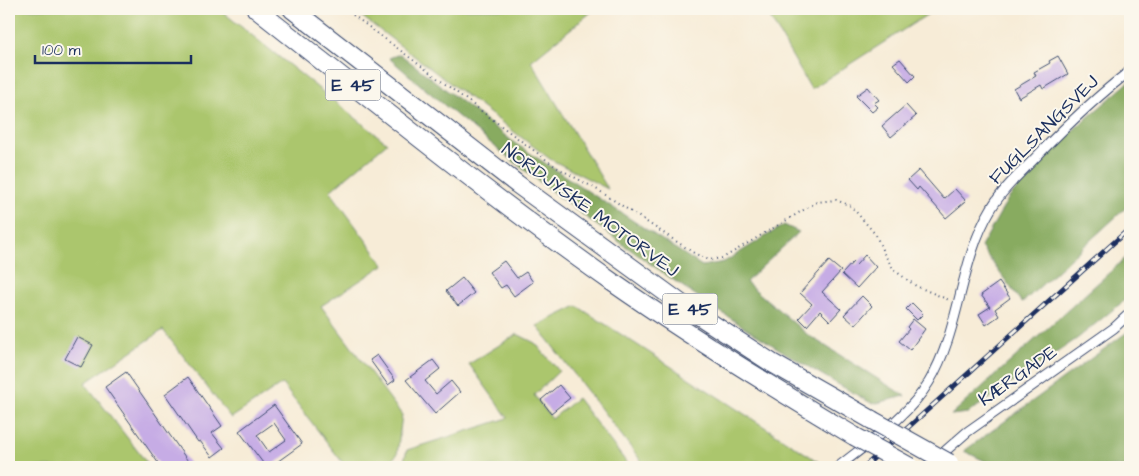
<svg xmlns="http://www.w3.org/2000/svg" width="1139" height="476" viewBox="0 0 1139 476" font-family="'Architects Daughter',sans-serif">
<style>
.green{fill:#abc66d;stroke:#637a66}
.forest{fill:#88ab60;stroke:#526d5f}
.building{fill:#c6ace5;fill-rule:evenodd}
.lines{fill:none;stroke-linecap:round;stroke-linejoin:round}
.minor-casing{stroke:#3c4b70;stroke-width:11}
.motorway-casing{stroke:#3c4b70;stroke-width:20}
.path{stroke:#3c4b70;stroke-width:2;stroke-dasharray:1 4;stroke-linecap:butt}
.minor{stroke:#fff;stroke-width:9}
.motorway{stroke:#fff;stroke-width:18}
.rail-casing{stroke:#1b2f5e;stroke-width:5}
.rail{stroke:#fbf7ec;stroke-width:3;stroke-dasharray:9;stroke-linecap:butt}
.motorway-bridge-casing{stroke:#3c4b70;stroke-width:20;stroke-linecap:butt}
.motorway-bridge{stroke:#fff;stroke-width:18}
.labels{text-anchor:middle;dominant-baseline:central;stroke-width:4;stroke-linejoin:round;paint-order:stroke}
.shield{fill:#fbf7ec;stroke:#5e6b89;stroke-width:1}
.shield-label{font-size:18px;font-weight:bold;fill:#1b2f5e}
.street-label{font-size:19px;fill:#1b2f5e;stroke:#fbf7ec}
</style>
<rect width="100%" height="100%" fill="#fbf7ec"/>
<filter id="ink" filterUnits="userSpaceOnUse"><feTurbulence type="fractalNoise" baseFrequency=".02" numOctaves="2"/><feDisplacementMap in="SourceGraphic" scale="10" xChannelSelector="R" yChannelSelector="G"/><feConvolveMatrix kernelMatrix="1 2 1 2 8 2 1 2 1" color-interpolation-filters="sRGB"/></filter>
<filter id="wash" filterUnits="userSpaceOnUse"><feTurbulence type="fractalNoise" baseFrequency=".0096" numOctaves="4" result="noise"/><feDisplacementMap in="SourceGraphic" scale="20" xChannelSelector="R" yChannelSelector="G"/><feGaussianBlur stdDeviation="1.12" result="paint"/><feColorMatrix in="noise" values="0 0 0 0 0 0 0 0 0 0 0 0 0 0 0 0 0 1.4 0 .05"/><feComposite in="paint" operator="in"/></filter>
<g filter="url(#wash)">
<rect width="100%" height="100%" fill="#f7ecd7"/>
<g class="green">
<polygon points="9,9 219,9 387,143 330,191 384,265 321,306 402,415 397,455 382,467 346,467 282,384 231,418 163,330 85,383 150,467 9,467"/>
<polygon points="352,9 595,9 531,61 608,189 550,159"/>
<polygon points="765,9 936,9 811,89"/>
<polygon points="577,306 822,464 818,467 646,467 537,326"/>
<polygon points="517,334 535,343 559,371 534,395 552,419 577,398 630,467 402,467 407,450 508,418 469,364"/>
</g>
<g class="forest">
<path d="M 400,54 L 516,144 L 702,266 L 724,262 L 784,225 L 799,232 L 746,282 L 808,335 L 905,396 L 873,404 C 699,308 539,188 389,58 Z"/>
<polygon points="1130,81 1130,204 1022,303 981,247 1008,199 1049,151"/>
<polygon points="1130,254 1130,296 1078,338 968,413 951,415"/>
<polygon points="1130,330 1130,467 997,467 964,451"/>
</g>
<g id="blocks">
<g class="building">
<polygon points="1058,56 1068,74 1043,89 1041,85 1019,98 1014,89 1036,76 1034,72 1050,63 1049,61"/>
<polygon points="900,59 915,76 909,82 893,64"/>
<polygon points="868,87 879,100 874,103 878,107 872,112 856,96"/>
<polygon points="906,105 916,116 891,137 882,126"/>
<polygon points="919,170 944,199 955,189 966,201 946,218 919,187 917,190 908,180"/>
<polygon points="865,255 876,267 857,288 842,274 853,262 856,265"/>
<polygon points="504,261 517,278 526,272 533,282 514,296 506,285 501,288 489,272"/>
<polygon points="829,261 841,271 822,292 841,309 830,321 820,311 807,326 799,318 812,304 800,293"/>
<polygon points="462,278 474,293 458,306 446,291"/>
<polygon points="999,282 1010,298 995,309 999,316 986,325 979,314 990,307 981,295"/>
<polygon points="862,296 872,306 855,325 844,315"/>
<polygon points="912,303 923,314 917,320 906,309"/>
<polygon points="913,319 925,329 910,350 899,341 909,329 907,327"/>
<polygon points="77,337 93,345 81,367 65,359"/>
<polygon points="377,355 395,380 388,385 370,360"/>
<polygon points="433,360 440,369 425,381 436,394 451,381 460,392 435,414 406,380"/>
<polygon points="126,372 192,467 161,467 105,387"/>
<polygon points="188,377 222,426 212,433 224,448 212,457 200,441 198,442 165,394"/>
<polygon points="559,385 570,398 551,413 541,400"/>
<path d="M 274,405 L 302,444 L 270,467 L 266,467 L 239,431 ZM 274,423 L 286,440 L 269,452 L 257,435 Z"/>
</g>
</g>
</g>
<g filter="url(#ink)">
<use href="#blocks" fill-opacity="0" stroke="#3c4b70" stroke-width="1"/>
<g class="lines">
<defs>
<g id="minor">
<path d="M 838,467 C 869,442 908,417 929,382 C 961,329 959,262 991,209 C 1003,188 1022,172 1038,155 C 1067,125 1097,96 1130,71"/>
<polyline points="927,467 967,432 1114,328 1130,313"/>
</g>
<g id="motorway">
<path d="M 256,9 C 373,101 490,196 612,282 C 691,337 772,387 854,436"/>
<polyline points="292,9 517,184 683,305 772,363 872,420"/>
</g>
</defs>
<use href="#minor" class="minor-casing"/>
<use href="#motorway" class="motorway-casing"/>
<polyline class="path" points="345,9 556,167 598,190 694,253 709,260 723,258 817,202 836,200 851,206 876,235 883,252 894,270 916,286 949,300"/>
<use href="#minor" class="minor"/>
<use href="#motorway" class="motorway"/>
<defs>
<polyline id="rail" points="864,467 1130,228"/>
</defs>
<use href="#rail" class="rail-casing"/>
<use href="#rail" class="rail"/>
<defs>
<g id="motorway-bridge">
<polyline points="872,420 949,463"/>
<polyline points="854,436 910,467"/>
</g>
</defs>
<use href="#motorway-bridge" class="motorway-bridge-casing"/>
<use href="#motorway-bridge" class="motorway-bridge"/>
</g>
</g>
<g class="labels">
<g class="shield">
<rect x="325.5" y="69.5" width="55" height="31" rx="4"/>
<rect x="662.5" y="293.5" width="55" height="31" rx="4"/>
</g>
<g class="shield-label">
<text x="353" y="85">E 45</text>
<text x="690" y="309">E 45</text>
</g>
<g class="street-label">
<text transform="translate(1044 130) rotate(-45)">FUGLSANGSVEJ</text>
<text transform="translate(590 210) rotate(36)">NORDJYSKE MOTORVEJ</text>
<text transform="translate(1018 376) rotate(-35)">KÆRGADE</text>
</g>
</g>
<rect width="1139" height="476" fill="none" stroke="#fbf7ec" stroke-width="30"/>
<path d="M35 55v8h156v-8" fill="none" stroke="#1b2f5e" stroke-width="2.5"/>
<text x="42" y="55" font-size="15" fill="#1b2f5e" stroke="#fbf7ec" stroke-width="4" paint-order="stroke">100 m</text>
</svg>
